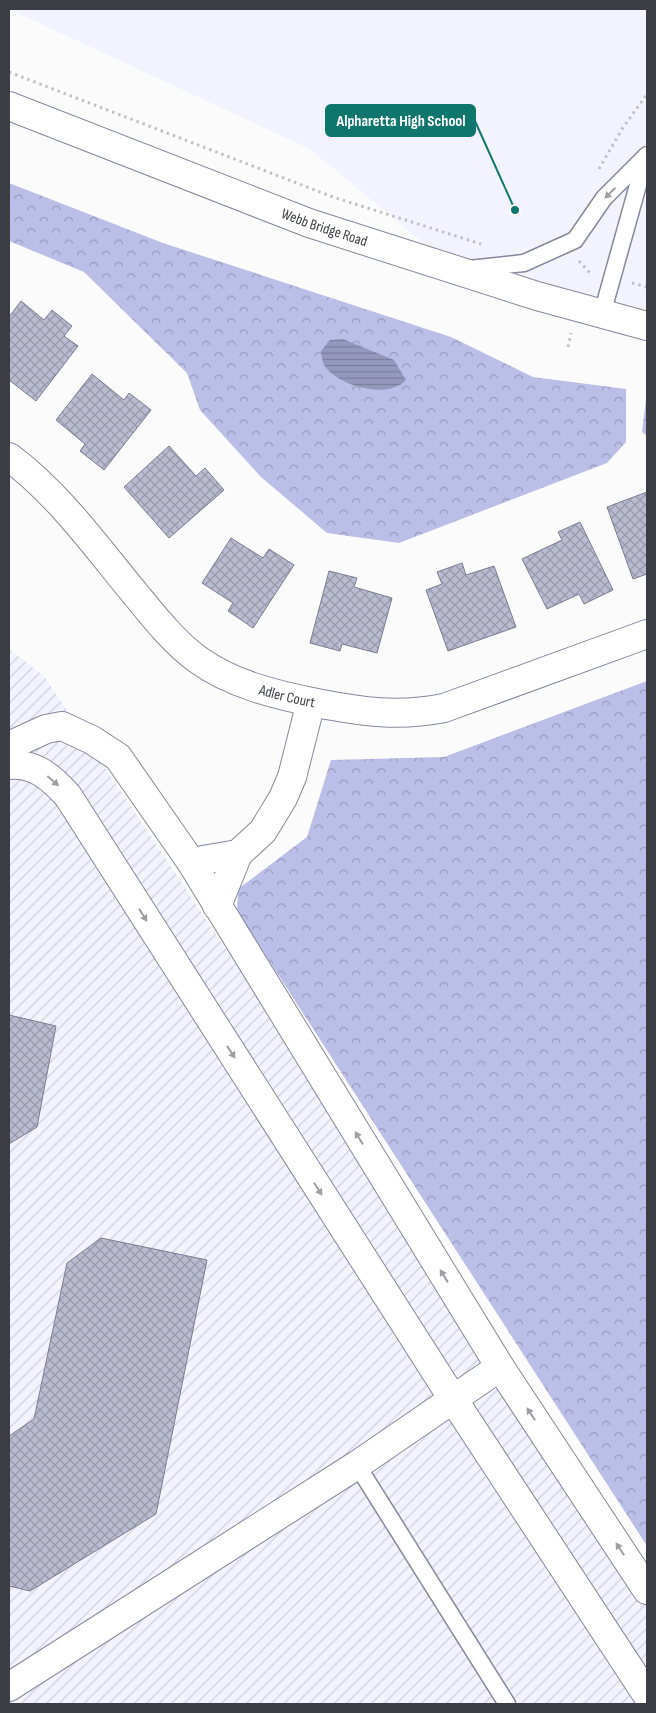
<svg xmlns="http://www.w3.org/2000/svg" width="656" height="1713" viewBox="0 0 656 1713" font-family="'Sofia Sans Condensed',sans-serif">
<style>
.built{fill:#f2f3ff}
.industrial{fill:url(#industrial-furrows)}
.forest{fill:url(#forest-crowns)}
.water{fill:url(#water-rules)}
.building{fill:url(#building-cross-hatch);stroke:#7b7d90}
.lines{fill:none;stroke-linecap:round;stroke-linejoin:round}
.lane-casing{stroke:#85879b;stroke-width:19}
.street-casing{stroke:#85879b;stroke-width:30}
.secondary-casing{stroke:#85879b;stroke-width:30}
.path{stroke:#c0c1c3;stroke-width:3;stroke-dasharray:2.5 4;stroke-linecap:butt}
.lane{stroke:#fff;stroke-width:16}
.street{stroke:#fff;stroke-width:28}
.secondary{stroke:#fff;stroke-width:28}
.oneway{fill:#9d9ea2}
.labels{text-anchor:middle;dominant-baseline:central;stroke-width:5;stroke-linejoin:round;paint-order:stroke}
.street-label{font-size:15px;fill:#3b3c44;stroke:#fff}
.leader{fill:none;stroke:#0f766e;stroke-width:2}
.callout-dot{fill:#0f766e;stroke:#fff;stroke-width:2}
.callout{fill:#0f766e;stroke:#0f766e;stroke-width:2}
.callout-label{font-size:16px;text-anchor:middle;font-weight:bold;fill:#fff}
</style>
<defs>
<pattern id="industrial-furrows" width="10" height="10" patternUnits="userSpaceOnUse" patternTransform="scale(1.25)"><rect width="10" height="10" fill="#f2f3ff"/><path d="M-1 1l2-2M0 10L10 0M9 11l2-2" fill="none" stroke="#d0d1dc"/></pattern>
<pattern id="forest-crowns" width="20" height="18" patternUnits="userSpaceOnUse" patternTransform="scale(1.25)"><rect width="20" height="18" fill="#bbbee6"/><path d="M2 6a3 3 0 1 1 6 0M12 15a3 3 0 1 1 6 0" fill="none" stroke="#999cbc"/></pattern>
<pattern id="water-rules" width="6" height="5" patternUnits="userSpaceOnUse" patternTransform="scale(1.25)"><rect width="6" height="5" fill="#9598be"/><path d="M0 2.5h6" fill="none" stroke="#7b7d9c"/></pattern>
<pattern id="building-cross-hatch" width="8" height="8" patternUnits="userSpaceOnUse" patternTransform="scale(1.25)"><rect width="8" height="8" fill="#b9bbd0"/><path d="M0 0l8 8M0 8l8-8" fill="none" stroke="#9899aa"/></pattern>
</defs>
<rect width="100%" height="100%" fill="#fbfbfb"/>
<polygon class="built" points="9,9 647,9 647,327 456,270 310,149"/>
<polygon class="industrial" points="9,649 44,676 647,1582 647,1704 9,1704"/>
<g class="forest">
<polygon points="9,183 163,243 451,337 533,377 626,389 626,442 607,463 399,543 327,533 261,477 200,410 187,373 84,272 9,241"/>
<polygon points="647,391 647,436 642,432"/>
<polygon points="647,681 647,1546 237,911 238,889 307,837 331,760 444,757"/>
</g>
<path class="water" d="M 343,339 L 394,360 L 406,380 C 389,399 343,387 327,369 C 322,364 322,357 321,351 L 330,340 Z"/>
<g class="building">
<polygon points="21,301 44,320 52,310 72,326 64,336 78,346 36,401 9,380 9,317"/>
<polygon points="92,374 124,400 129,393 151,410 104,470 80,451 85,444 56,420"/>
<polygon points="169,446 196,476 205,468 224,490 169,538 124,487"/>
<polygon points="647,492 647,574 633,579 607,507"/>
<polygon points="580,522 613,590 584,604 579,594 547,609 522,559 562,540 558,532"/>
<polygon points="231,538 263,558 269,549 294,565 253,628 228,611 233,603 202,583"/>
<polygon points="462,563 466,575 494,566 516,627 448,651 426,590 442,584 437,572"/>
<polygon points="329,571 357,578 354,587 392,598 377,653 342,644 340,651 310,643"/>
<polygon points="9,1015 56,1026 37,1127 9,1144"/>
<polygon points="101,1238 207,1260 156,1514 30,1591 9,1586 9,1436 34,1419 67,1263"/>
</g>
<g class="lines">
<defs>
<g id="lane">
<polyline points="469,269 524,263 575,240 604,198 647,155"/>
<polyline points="602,314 645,160"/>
<polyline points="357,1465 507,1704"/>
</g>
<g id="street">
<path id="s1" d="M 9,457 C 59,494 97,548 137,596 C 155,618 174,642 197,659 C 231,684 276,695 317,703 C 362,712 399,717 444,708 L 647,634"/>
<polyline points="9,746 46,729 62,726 92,740 118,757 191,862 500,1367 647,1590"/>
<path d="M 9,765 C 35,763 51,777 68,796 L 453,1399 L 647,1695"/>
<polyline points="191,862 238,854 263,831 283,798 292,777 311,702"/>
<polyline points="217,906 238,854"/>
<polyline points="9,1687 357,1465 500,1367"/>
</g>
<g id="secondary">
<path id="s2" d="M 9,106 L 309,223 L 537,296 L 647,326"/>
</g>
</defs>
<use href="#lane" class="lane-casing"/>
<use href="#street" class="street-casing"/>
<use href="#secondary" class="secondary-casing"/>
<g class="path">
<polyline points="9,72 333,197 481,244"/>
<polyline points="599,169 622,129 647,94"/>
<polyline points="579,261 590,273"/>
<polyline points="632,283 647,287"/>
<polyline points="568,347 571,333"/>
</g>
<use href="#lane" class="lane"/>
<use href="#street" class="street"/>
<use href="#secondary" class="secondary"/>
</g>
<defs><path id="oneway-solid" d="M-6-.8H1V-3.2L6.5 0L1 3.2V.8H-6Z" transform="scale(1.25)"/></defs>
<g class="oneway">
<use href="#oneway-solid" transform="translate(610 193) rotate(135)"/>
<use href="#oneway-solid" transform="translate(53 781) rotate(41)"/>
<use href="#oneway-solid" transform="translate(143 915) rotate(58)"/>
<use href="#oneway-solid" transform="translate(231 1052) rotate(57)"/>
<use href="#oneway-solid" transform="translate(359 1138) rotate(-122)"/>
<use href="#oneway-solid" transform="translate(318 1189) rotate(57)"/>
<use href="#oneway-solid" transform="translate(444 1276) rotate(-122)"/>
<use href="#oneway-solid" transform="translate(531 1414) rotate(-123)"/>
<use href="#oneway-solid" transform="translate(620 1549) rotate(-123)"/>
</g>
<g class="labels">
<g class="street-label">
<text stroke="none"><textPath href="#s2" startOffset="338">Webb Bridge Road</textPath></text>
<text stroke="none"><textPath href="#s1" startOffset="375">Adler Court</textPath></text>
</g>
</g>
<path class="leader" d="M515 210L475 121"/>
<circle class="callout-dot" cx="515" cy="210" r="5"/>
<rect class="callout" x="326" y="105" width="149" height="31" rx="5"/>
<g class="callout-label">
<text x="401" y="126">Alpharetta High School</text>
</g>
<rect width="656" height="1713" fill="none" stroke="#3b3c44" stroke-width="20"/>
</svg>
